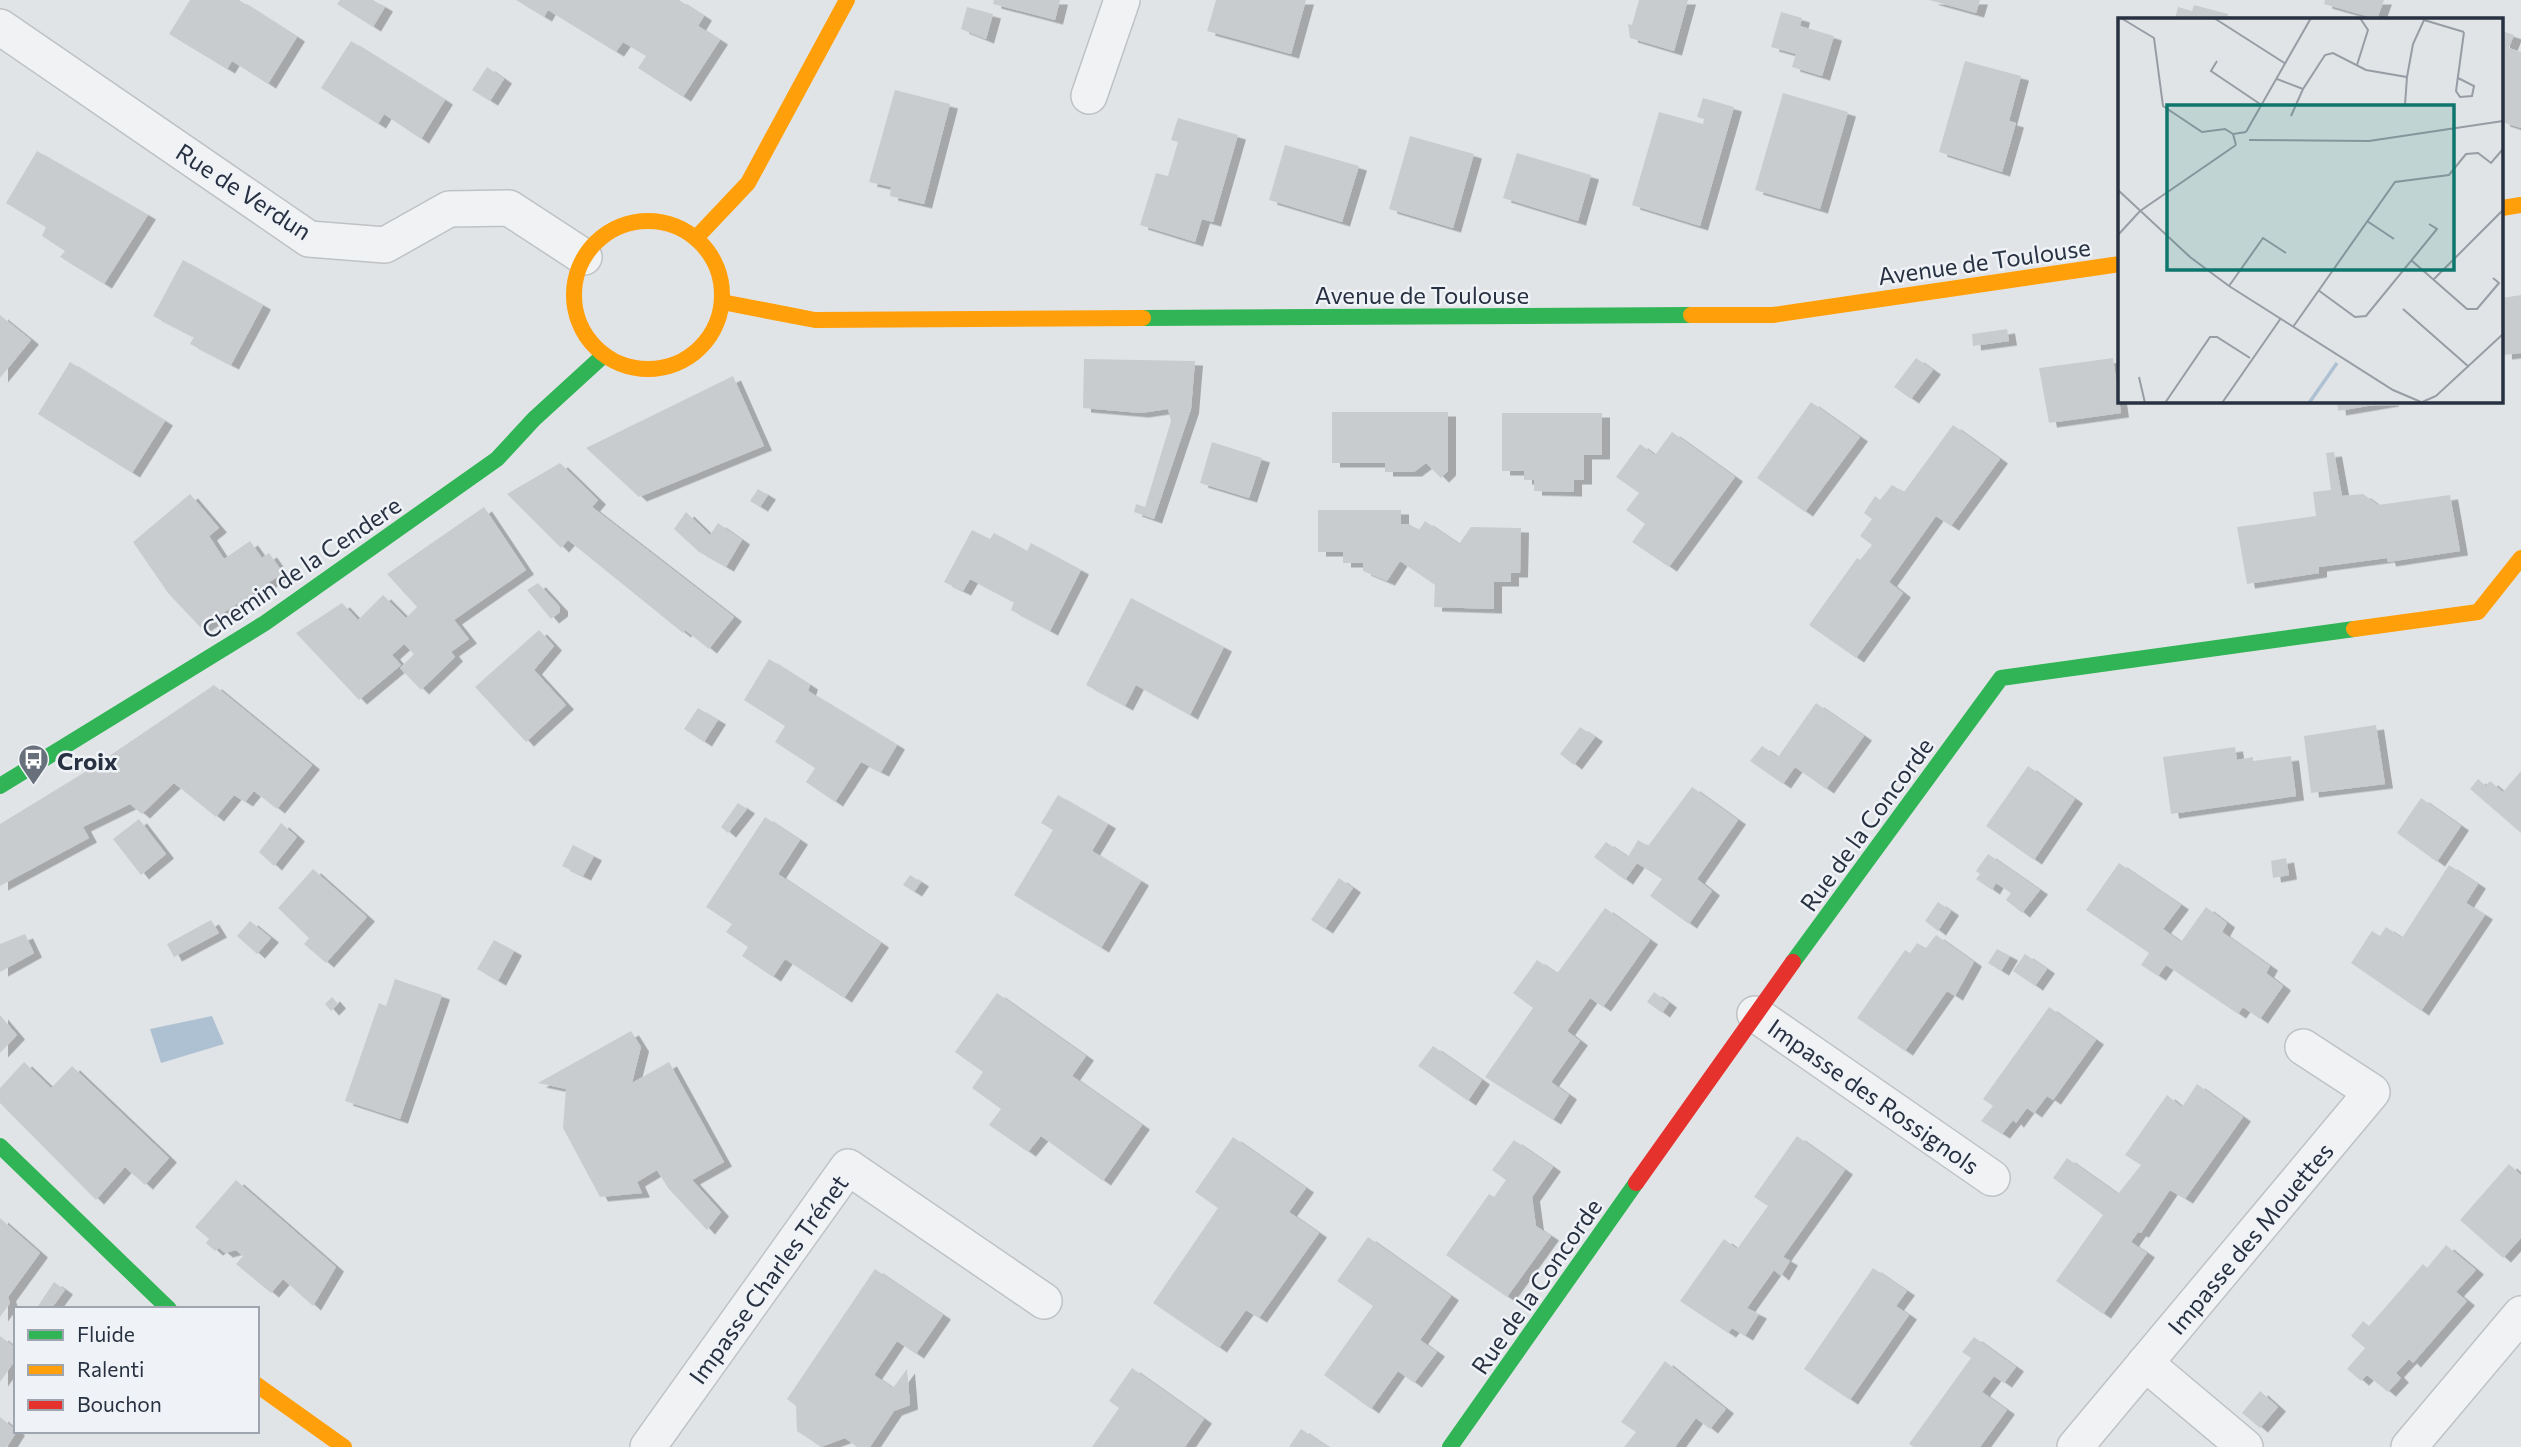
<svg xmlns="http://www.w3.org/2000/svg" width="2521" height="1447" viewBox="0 0 2521 1447" font-family="Commissioner,sans-serif">
<style>
.water{fill:#aec1d3}
.building{fill:#c9cccf;filter:url(#shadow)}
.lines{fill:none;stroke-linecap:round;stroke-linejoin:round}
.street-casing{stroke:#bfc2c5;stroke-width:38}
.street{stroke:#f1f2f3;stroke-width:35}
.fast{stroke:#30b455;stroke-width:16}
.slow{stroke:#ff9f0a;stroke-width:16}
.jam{stroke:#e5322d;stroke-width:16}
.labels{text-anchor:middle;dominant-baseline:central;stroke-width:5;stroke-linejoin:round;paint-order:stroke}
.street-label{font-size:24px;fill:#273141;stroke:#eff2f6}
.poi-label{font-size:24px;font-weight:bold;fill:#273141;stroke:#eff2f6;text-anchor:start}
.inset-river{fill:none;stroke:#aec1d3;stroke-width:3.5}
.inset-road{fill:none;stroke:#979ca5;stroke-width:2}
.view{fill:#0f766e;fill-opacity:0.15;stroke:#0f766e;stroke-width:3.5}
.inset-edge{fill:none;stroke:#273141;stroke-width:3.5}
</style>
<defs>
<filter id="shadow"><feDropShadow dx="8" dy="4.5" stdDeviation="0" flood-color="#0004"/></filter>
</defs>
<rect width="100%" height="100%" fill="#e1e4e7"/>
<polygon class="water" points="212,1016 224,1044 161,1063 150,1029"/>
<g class="building">
<polygon points="190,0 239,0 297,37 268,84 232,61 227,69 169,34"/>
<polygon points="340,0 373,0 385,7 373,27 337,4"/>
<polygon points="516,0 679,0 704,16 698,26 720,40 683,97 638,68 646,56 623,42 616,52 548,10 544,17"/>
<polygon points="994,0 1060,0 1055,20 993,4"/>
<polygon points="1216,0 1306,0 1291,54 1207,31"/>
<polygon points="1639,0 1688,0 1674,51 1630,38 1628,24 1632,25"/>
<polygon points="1929,0 1980,0 1976,13"/>
<polygon points="2325,0 2384,0 2377,19 2324,4"/>
<polygon points="2194,5 2228,14 2227,19 2175,19 2178,7 2192,11"/>
<polygon points="967,7 993,14 986,39 961,29"/>
<polygon points="1781,12 1802,18 1800,26 1834,36 1822,76 1792,67 1796,54 1771,47"/>
<polygon points="2502,31 2514,35 2509,48 2521,52 2521,128 2502,122"/>
<polygon points="351,41 445,100 421,139 384,114 378,124 321,88"/>
<polygon points="1965,61 2021,76 2009,121 2016,123 2002,172 1939,152"/>
<polygon points="487,67 504,79 490,101 472,90"/>
<polygon points="895,90 950,104 924,204 890,196 891,187 869,182"/>
<polygon points="1783,93 1848,112 1820,209 1755,190"/>
<polygon points="1703,98 1734,107 1700,226 1632,205 1659,112 1703,124 1704,119 1697,117"/>
<polygon points="1178,118 1238,135 1213,222 1202,219 1195,242 1140,225 1156,173 1168,176 1178,142 1171,140"/>
<polygon points="1410,136 1474,154 1453,228 1389,209"/>
<polygon points="1285,145 1359,166 1342,222 1269,200"/>
<polygon points="37,151 148,215 104,284 60,257 65,251 42,236 46,227 6,203"/>
<polygon points="1517,153 1591,175 1578,221 1503,198"/>
<polygon points="183,260 263,305 231,365 190,344 194,337 153,316"/>
<polygon points="2521,295 2521,353 2504,355 2502,298"/>
<polygon points="0,315 31,340 0,378"/>
<polygon points="2007,329 2009,341 1973,346 1972,334"/>
<polygon points="1916,358 1933,370 1911,399 1894,387"/>
<polygon points="2113,358 2121,413 2049,423 2039,368"/>
<polygon points="1084,359 1195,361 1191,409 1154,519 1134,512 1136,504 1145,507 1171,421 1168,409 1141,413 1083,408"/>
<polygon points="70,362 165,421 132,473 38,414"/>
<polygon points="733,376 764,446 639,497 586,448"/>
<polygon points="2337,401 2391,401 2391,402 2338,411"/>
<polygon points="1811,402 1860,437 1805,512 1757,478"/>
<polygon points="1332,412 1448,412 1448,471 1441,478 1426,463 1414,472 1385,472 1385,463 1332,463"/>
<polygon points="1502,413 1602,413 1602,455 1584,455 1584,480 1574,480 1574,492 1534,491 1534,480 1524,480 1524,471 1502,471"/>
<polygon points="1953,425 2000,459 1951,526 1936,516 1889,582 1903,593 1856,658 1809,625 1857,558 1860,560 1872,545 1860,536 1872,519 1864,513 1875,496 1880,500 1892,485 1904,492"/>
<polygon points="1672,432 1735,477 1669,567 1632,542 1645,524 1626,510 1639,493 1616,477 1640,444 1655,455"/>
<polygon points="1212,442 1262,458 1249,498 1200,483"/>
<polygon points="2334,452 2342,496 2363,494 2378,505 2450,495 2460,551 2388,562 2387,558 2319,567 2319,573 2247,584 2237,527 2316,516 2313,492 2331,490 2326,453"/>
<polygon points="560,463 598,500 592,507 734,617 709,649 685,630 683,633 568,540 561,548 507,494"/>
<polygon points="758,489 768,495 760,507 750,501"/>
<polygon points="190,494 219,528 209,536 224,559 250,541 262,558 269,553 283,573 201,628 168,593 133,542"/>
<polygon points="484,507 526,570 454,620 469,639 451,652 455,657 421,690 400,668 414,654 404,644 392,655 401,665 359,700 296,633 342,603 358,620 383,595 406,618 417,607 387,574"/>
<polygon points="1318,510 1401,510 1401,524 1409,524 1419,530 1425,521 1459,544 1471,527 1521,528 1520,573 1511,573 1511,582 1494,582 1494,609 1434,607 1435,585 1400,561 1387,581 1363,571 1363,563 1343,563 1343,552 1318,552"/>
<polygon points="686,512 710,535 718,523 742,540 726,567 699,552 674,529"/>
<polygon points="972,530 990,539 994,533 1027,551 1031,543 1081,570 1050,631 1011,610 1014,602 970,579 963,591 944,582"/>
<polygon points="538,583 560,607 560,612 551,619 527,590"/>
<polygon points="1131,598 1224,647 1190,715 1136,685 1125,706 1086,685"/>
<polygon points="539,630 554,646 534,670 566,705 526,742 475,687"/>
<polygon points="769,659 810,685 808,691 897,745 881,772 861,762 835,802 806,782 815,768 775,742 785,726 744,700"/>
<polygon points="214,685 312,765 277,809 254,791 245,802 234,795 216,817 174,783 142,814 130,804 83,827 89,838 0,886 0,824 90,769"/>
<polygon points="1816,703 1864,736 1826,789 1795,767 1783,784 1750,761 1762,746 1778,757"/>
<polygon points="698,708 718,720 704,742 684,729"/>
<polygon points="2376,725 2385,784 2311,793 2304,736"/>
<polygon points="1580,727 1595,737 1574,765 1560,754"/>
<polygon points="2235,747 2237,760 2253,757 2253,761 2291,756 2296,796 2171,814 2163,757"/>
<polygon points="2028,766 2075,799 2034,860 1986,826"/>
<polygon points="2521,771 2521,833 2470,789 2478,779 2486,786 2490,781 2503,792"/>
<polygon points="1692,787 1738,820 1697,879 1712,891 1689,924 1650,896 1662,879 1637,863 1625,880 1594,857 1606,842 1628,857 1638,840 1648,846"/>
<polygon points="1058,795 1108,824 1092,851 1141,881 1101,948 1014,895 1053,830 1041,823"/>
<polygon points="2421,798 2461,826 2437,862 2397,833"/>
<polygon points="738,803 747,809 728,833 721,827"/>
<polygon points="765,817 800,840 778,874 881,943 844,998 785,959 773,977 742,956 748,947 726,932 732,924 706,907"/>
<polygon points="139,819 166,854 141,875 113,839"/>
<polygon points="281,823 297,837 274,866 259,852"/>
<polygon points="573,845 594,856 583,876 562,866"/>
<polygon points="1988,854 2040,890 2022,913 2006,900 2011,893 1996,883 1992,890 1976,879 1980,874 1976,871"/>
<polygon points="2286,858 2289,875 2273,878 2271,861"/>
<polygon points="2119,863 2181,905 2163,929 2181,942 2206,907 2227,923 2222,932 2270,966 2266,973 2283,986 2260,1019 2243,1007 2238,1014 2166,965 2158,976 2141,965 2149,953 2086,910"/>
<polygon points="2449,865 2478,884 2466,903 2485,915 2421,1011 2351,963 2372,931 2380,936 2386,927 2402,938"/>
<polygon points="313,869 367,917 326,963 304,944 309,938 278,908"/>
<polygon points="910,875 921,882 914,892 903,885"/>
<polygon points="1339,878 1353,888 1325,929 1311,920"/>
<polygon points="1938,902 1951,911 1938,931 1925,921"/>
<polygon points="1605,908 1650,940 1603,1007 1590,998 1567,1031 1580,1041 1551,1082 1569,1095 1553,1120 1485,1077 1533,1008 1513,993 1525,977 1537,960 1556,973 1559,971"/>
<polygon points="211,920 219,933 174,957 167,944"/>
<polygon points="250,921 271,938 257,954 237,936"/>
<polygon points="25,934 34,953 0,972 0,944"/>
<polygon points="1936,935 1974,962 1955,996 1947,991 1905,1051 1857,1018 1905,950 1910,953 1917,943 1926,948"/>
<polygon points="494,940 514,951 498,981 477,969"/>
<polygon points="1997,949 2010,956 2001,971 1988,963"/>
<polygon points="2025,954 2047,969 2035,986 2013,971"/>
<polygon points="395,979 442,995 400,1119 345,1101 379,1003 386,1006"/>
<polygon points="1654,992 1669,1003 1662,1013 1647,1002"/>
<polygon points="997,993 1086,1056 1072,1076 1142,1125 1103,1181 1041,1136 1028,1152 989,1125 1001,1109 972,1088 983,1072 955,1052"/>
<polygon points="332,997 338,1004 331,1011 325,1004"/>
<polygon points="2049,1007 2096,1040 2053,1100 2047,1096 2034,1113 2027,1108 2016,1123 2013,1120 2002,1134 1981,1121 1993,1106 1983,1099"/>
<polygon points="0,1015 17,1035 0,1053"/>
<polygon points="631,1031 641,1047 632,1083 669,1062 724,1162 692,1180 721,1212 707,1230 668,1188 657,1170 637,1182 642,1193 600,1197 563,1128 566,1089 538,1083"/>
<polygon points="1433,1046 1482,1080 1468,1101 1418,1066"/>
<polygon points="24,1062 51,1088 72,1066 169,1158 145,1185 125,1167 96,1200 0,1103 0,1088"/>
<polygon points="2197,1084 2243,1117 2185,1199 2170,1190 2141,1233 2138,1232 2131,1242 2147,1253 2103,1314 2056,1281 2103,1215 2053,1178 2067,1158 2118,1194 2141,1165 2125,1155 2167,1095 2182,1107"/>
<polygon points="1797,1136 1845,1170 1783,1257 1790,1261 1781,1276 1774,1270 1747,1308 1759,1314 1745,1336 1732,1328 1728,1333 1680,1301 1724,1239 1737,1249 1768,1206 1754,1197"/>
<polygon points="1233,1137 1306,1188 1289,1212 1319,1233 1259,1318 1246,1310 1219,1348 1153,1303 1218,1208 1195,1192"/>
<polygon points="1514,1140 1553,1167 1532,1197 1536,1226 1551,1236 1507,1297 1446,1255 1489,1194 1494,1197 1506,1180 1492,1170"/>
<polygon points="2509,1164 2521,1175 2521,1238 2503,1258 2460,1220"/>
<polygon points="236,1180 336,1267 313,1306 283,1279 271,1293 236,1264 243,1256 236,1250 225,1253 219,1248 215,1251 206,1243 209,1239 195,1227"/>
<polygon points="0,1218 40,1253 8,1297 10,1303 0,1317"/>
<polygon points="1368,1237 1451,1296 1420,1340 1437,1352 1414,1383 1398,1371 1371,1409 1324,1375 1373,1306 1337,1281"/>
<polygon points="2446,1245 2476,1270 2456,1292 2467,1301 2413,1363 2409,1359 2396,1373 2401,1378 2388,1392 2367,1375 2361,1381 2347,1369 2365,1348 2351,1336 2363,1321 2369,1326 2423,1264 2427,1268"/>
<polygon points="1873,1268 1907,1291 1896,1306 1909,1315 1850,1400 1804,1369"/>
<polygon points="875,1269 943,1315 916,1354 897,1341 874,1375 893,1388 907,1369 910,1405 894,1411 870,1447 857,1447 845,1438 821,1447 797,1431 796,1406 787,1399"/>
<polygon points="54,1282 65,1290 51,1309 36,1309"/>
<polygon points="0,1336 16,1348 16,1359 0,1382"/>
<polygon points="1974,1337 2016,1367 2004,1383 1994,1376 1982,1392 2007,1410 1980,1447 1914,1447 1909,1444 1971,1358 1962,1352"/>
<polygon points="1665,1361 1726,1409 1710,1429 1696,1418 1675,1447 1624,1447 1636,1432 1621,1422"/>
<polygon points="1132,1368 1204,1419 1185,1447 1092,1447 1119,1408 1109,1401"/>
<polygon points="2260,1391 2278,1407 2260,1428 2242,1413"/>
<polygon points="0,1417 17,1431 7,1447 0,1447"/>
<polygon points="1301,1429 1328,1447 1289,1447"/>
</g>
<g class="lines">
<defs>
<g id="street">
<polyline points="0,27 309,239 385,245 449,209 509,208 584,257"/>
<polyline points="1089,96 1122,0"/>
<polyline points="1755,1014 1992,1178"/>
<polyline points="2145,1363 2245,1447"/>
<polyline points="648,1447 848,1167 1044,1301"/>
<polyline points="2075,1447 2372,1092 2303,1047"/>
<polyline points="2409,1447 2521,1314"/>
</g>
</defs>
<use href="#street" class="street-casing"/>
<use href="#street" class="street"/>
<g class="fast">
<polyline points="1143,318 1691,315"/>
<polyline points="0,786 265,623 497,459 534,419 604,355"/>
<polyline points="1793,962 2001,678 2354,629"/>
<polyline points="0,1146 169,1309"/>
<polyline points="1450,1447 1636,1183"/>
</g>
<g class="slow">
<polyline points="2502,208 2521,205"/>
<circle cx="648" cy="295" r="74"/>
<polyline points="696,238 748,183 847,0"/>
<polyline points="722,302 815,320 1143,318"/>
<polyline points="1691,315 1773,315 2120,264"/>
<polyline points="2354,629 2478,612 2521,558"/>
<polyline points="257,1385 344,1447"/>
</g>
<polyline class="jam" points="1636,1183 1793,962"/>
</g>
<defs>
<symbol id="bus-pin" viewBox="-11 -11 22 30"><path d="M0 17L-7.5 6A9.5 9.5 0 1 1 7.5 6Z" fill="#68707b" stroke="#eff2f6"/><path d="M-5-6H5V4H4V6H2V4H-2V6H-4V4H-5ZM-3.5-4V0h7V-4ZM-3.5 1.2v1.5H-2V1.2ZM2 1.2v1.5H3.5V1.2Z" fill="#fff"/></symbol>
</defs>
<g fill-rule="evenodd">
<use href="#bus-pin" x="16" y="742" width="35" height="47"/>
</g>
<g class="labels">
<g class="street-label">
<text transform="translate(244 191) rotate(33)">Rue de Verdun</text>
<text transform="translate(1984 261) rotate(-8)">Avenue de Toulouse</text>
<text x="1422" y="294">Avenue de Toulouse</text>
<text transform="translate(301 567) rotate(-34)">Chemin de la Cendere</text>
<text transform="translate(1866 824) rotate(-54)">Rue de la Concorde</text>
<text transform="translate(1874 1096) rotate(35)">Impasse des Rossignols</text>
<text transform="translate(2250 1238) rotate(-50)">Impasse des Mouettes</text>
<text transform="translate(768 1279) rotate(-54)">Impasse Charles Trénet</text>
<text transform="translate(1536 1286) rotate(-55)">Rue de la Concorde</text>
</g>
<g class="poi-label">
<text x="57" y="760">Croix</text>
</g>
</g>
<g transform="translate(2118 18)">
<rect width="385" height="385" fill="#e1e4e7"/>
<path class="inset-river" d="M 191,385 L 219,345"/>
<path class="inset-road" d="M 3,0 L 36,20 L 45,88 L 84,114 L 107,111 L 115,116M 96,0 L 168,46M 99,43 L 93,53 L 145,88M 239,47 L 250,12 L 242,0M 340,60 L 356,68 L 354,78 L 342,79 L 338,73 L 346,14M 159,61 L 185,71 L 207,37 L 215,35 L 248,52 L 289,59 L 295,26 L 306,2 L 346,14M 287,87 L 289,59M 173,98 L 185,71M 128,114 L 193,0M 131,122 L 251,123 L 385,103M 118,127 L 115,116 L 128,114M 0,172 L 72,239 L 111,268 L 275,372 L 303,384M 249,203 L 276,221M 0,217 L 22,193 L 118,127M 293,242 L 349,291 L 359,291 L 381,265 L 375,260M 316,261 L 385,192M 111,268 L 145,220 L 168,235M 200,272 L 237,299 L 248,298 L 319,211 L 311,206M 285,291 L 351,349M 175,309 L 277,164 L 331,157 L 348,136 L 360,135 L 373,145 L 385,131M 21,359 L 27,385M 47,385 L 92,319 L 99,319 L 132,340M 104,385 L 163,300M 302,385 L 318,378 L 385,316"/>
<path class="view" d="M 49,87 L 336,87 L 336,252 L 49,252 Z"/>
<rect width="385" height="385" class="inset-edge"/>
</g>
<rect x="14" y="1307" width="245" height="126" fill="#eff2f6" stroke="#9fa5ae" stroke-width="2"/>
<rect x="28" y="1330" width="35" height="10" fill="#30b455" stroke="#9fa5ae" stroke-width="2"/>
<text x="77" y="1342" font-size="21" fill="#273141">Fluide</text>
<rect x="28" y="1365" width="35" height="10" fill="#ff9f0a" stroke="#9fa5ae" stroke-width="2"/>
<text x="77" y="1377" font-size="21" fill="#273141">Ralenti</text>
<rect x="28" y="1400" width="35" height="10" fill="#e5322d" stroke="#9fa5ae" stroke-width="2"/>
<text x="77" y="1412" font-size="21" fill="#273141">Bouchon</text>
</svg>
